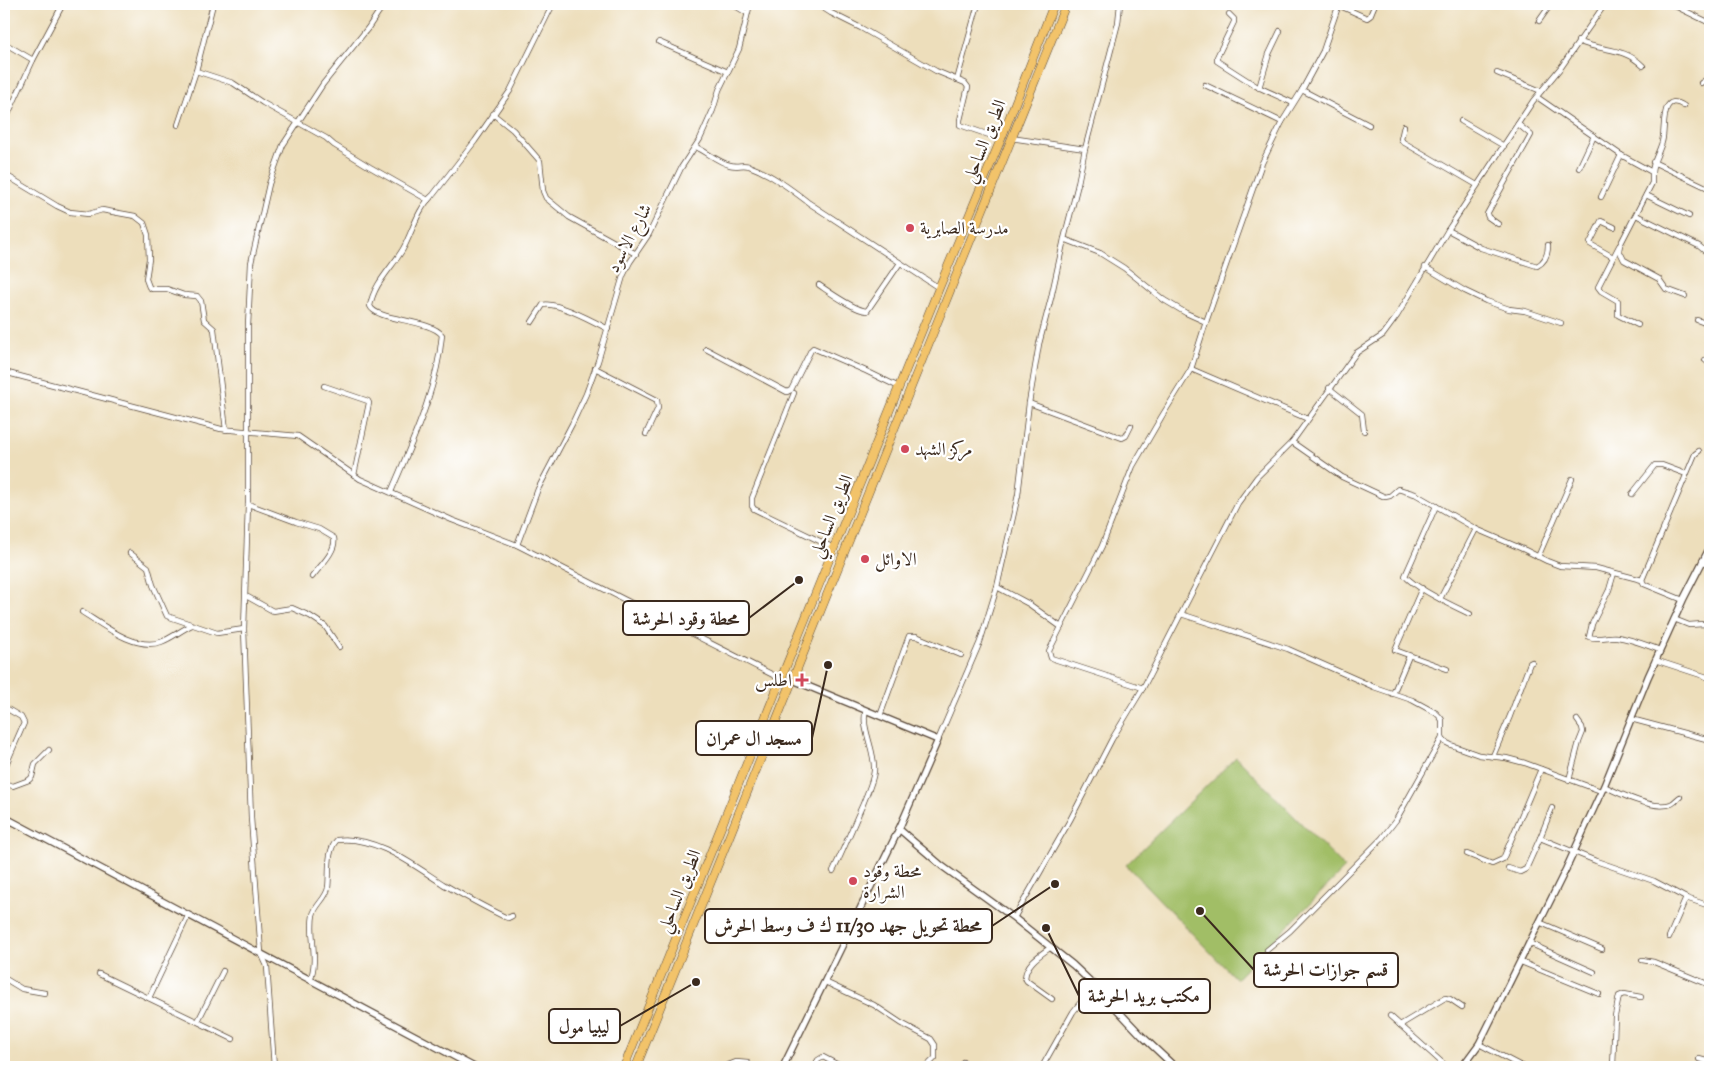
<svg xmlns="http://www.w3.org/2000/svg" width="1714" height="1071" viewBox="0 0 1714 1071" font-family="'IM FELL Great Primer',Amiri,serif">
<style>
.green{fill:#a1be66;stroke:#6e7442}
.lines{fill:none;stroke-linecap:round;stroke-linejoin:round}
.minor-casing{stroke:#564536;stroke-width:6}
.tertiary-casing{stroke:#564536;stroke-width:8}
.trunk-casing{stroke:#564536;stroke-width:9}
.minor{stroke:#fff;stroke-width:4.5}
.tertiary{stroke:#fff;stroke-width:5.5}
.trunk{stroke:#f2c36a;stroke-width:8}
.poi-dot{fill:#d1495b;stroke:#fff;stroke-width:2}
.labels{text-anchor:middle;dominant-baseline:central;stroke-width:4.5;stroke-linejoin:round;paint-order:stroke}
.street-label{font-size:18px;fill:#3b2a1e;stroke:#fff}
.poi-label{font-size:18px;fill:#3b2a1e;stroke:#fff;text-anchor:start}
.leader{fill:none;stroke:#3b2a1e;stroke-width:2}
.callout-dot{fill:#3b2a1e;stroke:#fff;stroke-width:2}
.callout{fill:#fff;stroke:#3b2a1e;stroke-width:2}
.callout-label{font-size:19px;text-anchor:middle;font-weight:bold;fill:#3b2a1e}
</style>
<rect width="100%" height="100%" fill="#fff"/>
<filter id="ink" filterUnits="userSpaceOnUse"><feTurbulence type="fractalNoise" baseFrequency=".02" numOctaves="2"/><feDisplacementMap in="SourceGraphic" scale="10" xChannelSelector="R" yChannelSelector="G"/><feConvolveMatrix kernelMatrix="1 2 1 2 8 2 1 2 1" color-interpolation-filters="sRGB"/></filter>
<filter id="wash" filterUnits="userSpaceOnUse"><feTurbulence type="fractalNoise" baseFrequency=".0096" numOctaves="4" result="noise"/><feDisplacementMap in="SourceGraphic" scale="20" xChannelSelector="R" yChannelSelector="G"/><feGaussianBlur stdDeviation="1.12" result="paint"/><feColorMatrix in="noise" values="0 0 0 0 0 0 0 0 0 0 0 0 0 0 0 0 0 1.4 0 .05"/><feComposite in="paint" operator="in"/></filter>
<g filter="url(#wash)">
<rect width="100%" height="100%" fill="#eddebb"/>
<polygon class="green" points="1236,757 1345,868 1236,979 1126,865"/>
</g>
<g filter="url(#ink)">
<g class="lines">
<defs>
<g id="minor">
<polyline points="213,4 196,71 233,83 263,103 326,138 334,145 370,167 428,200"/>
<polyline points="732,4 747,13"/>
<polyline points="817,4 831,13 861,28 936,71 965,83 968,87 960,120 960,125 1001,139"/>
<polyline points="1671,4 1710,23"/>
<polyline points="1338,5 1367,18 1370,16 1375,4"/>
<polyline points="1229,14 1234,19 1234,22 1217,57 1217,61 1256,86 1293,103"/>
<polyline points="1539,21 1551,4"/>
<path d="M 1578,41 C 1601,52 1623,46 1643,66"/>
<polyline points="659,42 728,72"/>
<polyline points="4,43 33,60"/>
<polyline points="1497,73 1541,91"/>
<polyline points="957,80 978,4"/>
<polyline points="1701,83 1707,79 1710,72"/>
<polyline points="1205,85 1282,122"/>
<polyline points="1259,88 1269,54 1280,31"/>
<polyline points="1302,90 1369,125"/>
<polyline points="1537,97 1621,155 1652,172 1652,183 1620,245 1619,250 1624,260 1659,279 1666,289 1685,296"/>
<polyline points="493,114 513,130 540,161 543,191 546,198 569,217 636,254"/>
<polyline points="1461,121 1504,146"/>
<polyline points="4,123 33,60 63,4"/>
<polyline points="178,125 196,71"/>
<polyline points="1404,126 1401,139 1403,142 1477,185"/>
<polyline points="1011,138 1085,149 1077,188 1064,239 1100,253 1124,268 1164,300 1186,313 1206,322 1262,163 1282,122 1302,90 1323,51 1339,4"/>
<path d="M 696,147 C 707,152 718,162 730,165 C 737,167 743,164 749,166 C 771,174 791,189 809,203 L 939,288"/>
<polyline points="1085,149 1118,23 1120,4"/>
<polyline points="1653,162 1706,187"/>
<polyline points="1579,168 1594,136"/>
<path d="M 1652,172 C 1653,161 1659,153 1662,142 C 1666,130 1659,90 1684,106"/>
<polyline points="4,174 57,206 70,212 89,214 102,210 135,216 144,223 148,235 149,259 146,279 149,287 152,289 167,289 184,295 197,296 201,301 204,320 214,329 226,430"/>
<polyline points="1646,195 1689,216"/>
<polyline points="1601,197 1621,155"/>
<polyline points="1636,215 1699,246 1705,251"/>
<polyline points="1498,224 1488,217 1487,214 1531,135 1518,124"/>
<path d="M 1448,230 L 1481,248 L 1537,266 C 1545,262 1548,254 1548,245"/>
<polyline points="1619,246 1598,287 1601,291 1618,301 1618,315 1638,325"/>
<polyline points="1613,257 1590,244 1590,243 1601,221 1614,227"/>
<polyline points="1425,267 1465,291 1486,301 1509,309 1525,311 1561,323"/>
<path d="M 819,285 C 831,293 854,310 867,311 L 900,263"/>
<polyline points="1697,320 1710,325"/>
<path d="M 532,322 L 543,305 C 556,301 595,322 608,329"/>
<polyline points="706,349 787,392 791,390 811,350 813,348 866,371 899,387"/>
<polyline points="1705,360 1710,364"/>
<polyline points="595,368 657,400 658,408 646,434"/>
<polyline points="1191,369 1308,419"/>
<polyline points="4,372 221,429 298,436 360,479 452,520 517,545 781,679"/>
<polyline points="324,386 368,401 369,403 354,475"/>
<polyline points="1329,388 1362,414 1364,431"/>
<polyline points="794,393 752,498 752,506 754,509 834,548"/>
<polyline points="1029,403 1122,438 1126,436 1131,426"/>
<polyline points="1292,442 1342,477 1385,497 1390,496 1398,489 1415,494 1476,529 1525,550 1547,561 1560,566 1596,568 1642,580"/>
<path d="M 391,492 C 412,442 437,390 442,335 C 430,319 376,321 370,306 C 374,283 392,268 403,249 C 413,231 417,209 433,195 L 475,141 L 510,91 L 553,4"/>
<polyline points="1632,494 1655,465 1662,465 1686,474"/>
<path d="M 248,504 L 296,522 L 319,529 L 334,538 C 337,551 319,567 312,577"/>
<path d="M 1436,506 L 1405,576 C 1418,590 1453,606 1470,614"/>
<polyline points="517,545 538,489 572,424 586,394 598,361 623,276 630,262 649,234 681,168 700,139 713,110 719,90 739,49 750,4"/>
<polyline points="130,553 148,567 153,585 167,616 217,633 244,629"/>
<polyline points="1538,557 1572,479"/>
<polyline points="1702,561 1710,565"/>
<path d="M 1614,573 L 1609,590 L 1592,624 L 1589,637 C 1598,640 1608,636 1617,637 C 1632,639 1646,645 1660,650"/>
<polyline points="997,587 1029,604 1061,627 1102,546 1133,466 1162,416 1191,369 1206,322"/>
<polyline points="1422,588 1395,650 1447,669"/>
<polyline points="246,596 273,611 292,608 310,616 325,626 339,647"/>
<polyline points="1440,599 1476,529"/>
<polyline points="1683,600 1644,584 1642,580 1695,454 1699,451"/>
<path d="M 82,612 C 103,625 135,651 161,642 C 172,638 181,630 192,625"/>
<polyline points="1181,614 1288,649 1374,687 1412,700 1436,713 1440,717 1442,720 1442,738 1445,742 1451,745 1479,755 1506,758 1525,763 1601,791"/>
<polyline points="1674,619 1689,625 1703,624 1710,626"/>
<polyline points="1061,627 1049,651 1051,658 1143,688"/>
<polyline points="1655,660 1710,678"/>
<polyline points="1393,694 1409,656"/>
<polyline points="4,707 21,717 24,723 4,769"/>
<polyline points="880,716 909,636 916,636 961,655"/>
<polyline points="1631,719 1710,740"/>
<polyline points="938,740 980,642 997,587 1018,495 1029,403 1039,344 1051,298 1064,239"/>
<polyline points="1493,756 1510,716 1530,663 1532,662"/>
<polyline points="1569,780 1579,742 1583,732 1582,727 1577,720"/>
<polyline points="4,783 13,786 29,780 32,777 35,764 49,750"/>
<path d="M 1604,786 C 1618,793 1654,811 1671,804 C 1674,803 1677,799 1680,797"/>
<polyline points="1552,808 1540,838 1596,861 1654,881 1686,898 1710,906"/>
<polyline points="1467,854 1492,864 1503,859 1541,769"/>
<polyline points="1508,868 1520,872 1526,869 1540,838"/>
<path d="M 833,871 C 844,849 853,826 863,804 C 867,793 873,782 874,771 C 876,752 860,726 866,710"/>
<polyline points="1014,918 1070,820 1112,739 1143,688 1238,503 1257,477 1292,442 1356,353 1383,335 1397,316 1448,230 1533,101 1562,66 1605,4"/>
<polyline points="1539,922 1602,949"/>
<polyline points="1669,937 1686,898"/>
<polyline points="1529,943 1594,972"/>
<path d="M 1051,947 C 1040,955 1026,963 1025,978 L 1027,981 L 1052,999"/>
<polyline points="1267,950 1290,931 1382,838 1396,820 1442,738"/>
<polyline points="1642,960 1654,962 1710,985"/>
<polyline points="1521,962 1599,994"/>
<polyline points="99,974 233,1039"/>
<polyline points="4,978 22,989 45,993"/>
<path d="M 310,980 C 319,959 309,936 313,915 C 315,905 326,899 328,888 C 330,874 326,851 337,840 C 375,835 413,865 443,884 C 463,895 484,907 505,917 L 508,918 L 512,916"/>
<polyline points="825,982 874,1005 901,1023 931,1039 935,1045 935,1058 926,1067"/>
<polyline points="149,998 188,916"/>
<polyline points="1390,1016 1447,1067"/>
<polyline points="198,1021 223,971"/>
<polyline points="1400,1025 1445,998 1450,999 1462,1007"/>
<polyline points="1479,1044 1523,1067"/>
<polyline points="1699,1059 1710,1062"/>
<polyline points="963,1062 973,1067"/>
<polyline points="274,1067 267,966 261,953 251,818 244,629 248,504 248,326 251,263 269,184 283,145 323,84 368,28 384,4"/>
<polyline points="723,1067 736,1062 748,1063 749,1067"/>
<polyline points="814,1067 818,1060 823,1057 842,1067"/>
<polyline points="1042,1067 1073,1012 1094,985"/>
<polyline points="1613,1067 1615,1016 1619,996 1624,994 1641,997"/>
</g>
<g id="tertiary">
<polyline points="4,817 474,1067"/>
<polyline points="899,829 942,866 1014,918 1073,965 1094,985 1142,1036 1175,1067"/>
<polyline points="783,1067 899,829 938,740 793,680"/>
<polyline points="1462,1067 1479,1044 1487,1028 1566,869 1604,786 1648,677 1683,600 1710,547"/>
</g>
<g id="trunk">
<polyline points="624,1067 939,288 1001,139 1054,4"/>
<polyline points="636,1067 1066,4"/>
</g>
</defs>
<use href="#minor" class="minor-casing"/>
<use href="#tertiary" class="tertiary-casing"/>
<use href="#trunk" class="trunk-casing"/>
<use href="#minor" class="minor"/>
<use href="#tertiary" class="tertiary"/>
<use href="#trunk" class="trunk"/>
</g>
</g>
<g class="poi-dot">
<circle cx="910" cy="228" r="5"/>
<circle cx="905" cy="449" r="5"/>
<circle cx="865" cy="559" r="5"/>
<path d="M799.5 672.5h5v5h5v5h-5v5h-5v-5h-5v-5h5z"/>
<circle cx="853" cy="881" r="5"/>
</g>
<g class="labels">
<g class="street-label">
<text transform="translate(984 141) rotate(-68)">الطريق الساحلي</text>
<text transform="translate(629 238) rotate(-62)">شارع الاسود</text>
<text transform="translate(831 516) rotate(-68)">الطريق الساحلي</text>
<text transform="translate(679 891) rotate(-68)">الطريق الساحلي</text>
</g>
<g class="poi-label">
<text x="920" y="228">مدرسة الصابرية</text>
<text x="915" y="449">مركز الشهد</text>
<text x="875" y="559">الاوائل</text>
<text x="792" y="680" text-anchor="end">اطلس</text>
<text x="863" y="871">محطة وقود<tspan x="863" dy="21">الشرارة</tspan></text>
</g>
</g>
<path class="leader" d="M799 580L749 618M828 665L812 738M1055 884L992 926M1200 911L1254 970M1046 928L1079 996M696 982L620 1026"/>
<g class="callout-dot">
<circle cx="799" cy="580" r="5"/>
<circle cx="828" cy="665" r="5"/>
<circle cx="1055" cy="884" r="5"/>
<circle cx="1200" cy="911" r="5"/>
<circle cx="1046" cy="928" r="5"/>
<circle cx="696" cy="982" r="5"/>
</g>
<g class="callout">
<rect x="623" y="601" width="126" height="34" rx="5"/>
<rect x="696" y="721" width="116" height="34" rx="5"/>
<rect x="705" y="909" width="287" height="34" rx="5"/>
<rect x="1254" y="953" width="144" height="34" rx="5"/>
<rect x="1079" y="979" width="131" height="34" rx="5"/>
<rect x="549" y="1009" width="71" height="34" rx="5"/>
</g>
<g class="callout-label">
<text x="686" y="625">محطة وقود الحرشة</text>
<text x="754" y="745">مسجد ال عمران</text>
<text x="848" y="932">محطة تحويل جهد 11/30 ك ف وسط الحرش</text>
<text x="1326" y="976">قسم جوازات الحرشة</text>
<text x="1144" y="1002">مكتب بريد الحرشة</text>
<text x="584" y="1033">ليبيا مول</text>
</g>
<rect width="1714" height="1071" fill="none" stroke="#fff" stroke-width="20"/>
</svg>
